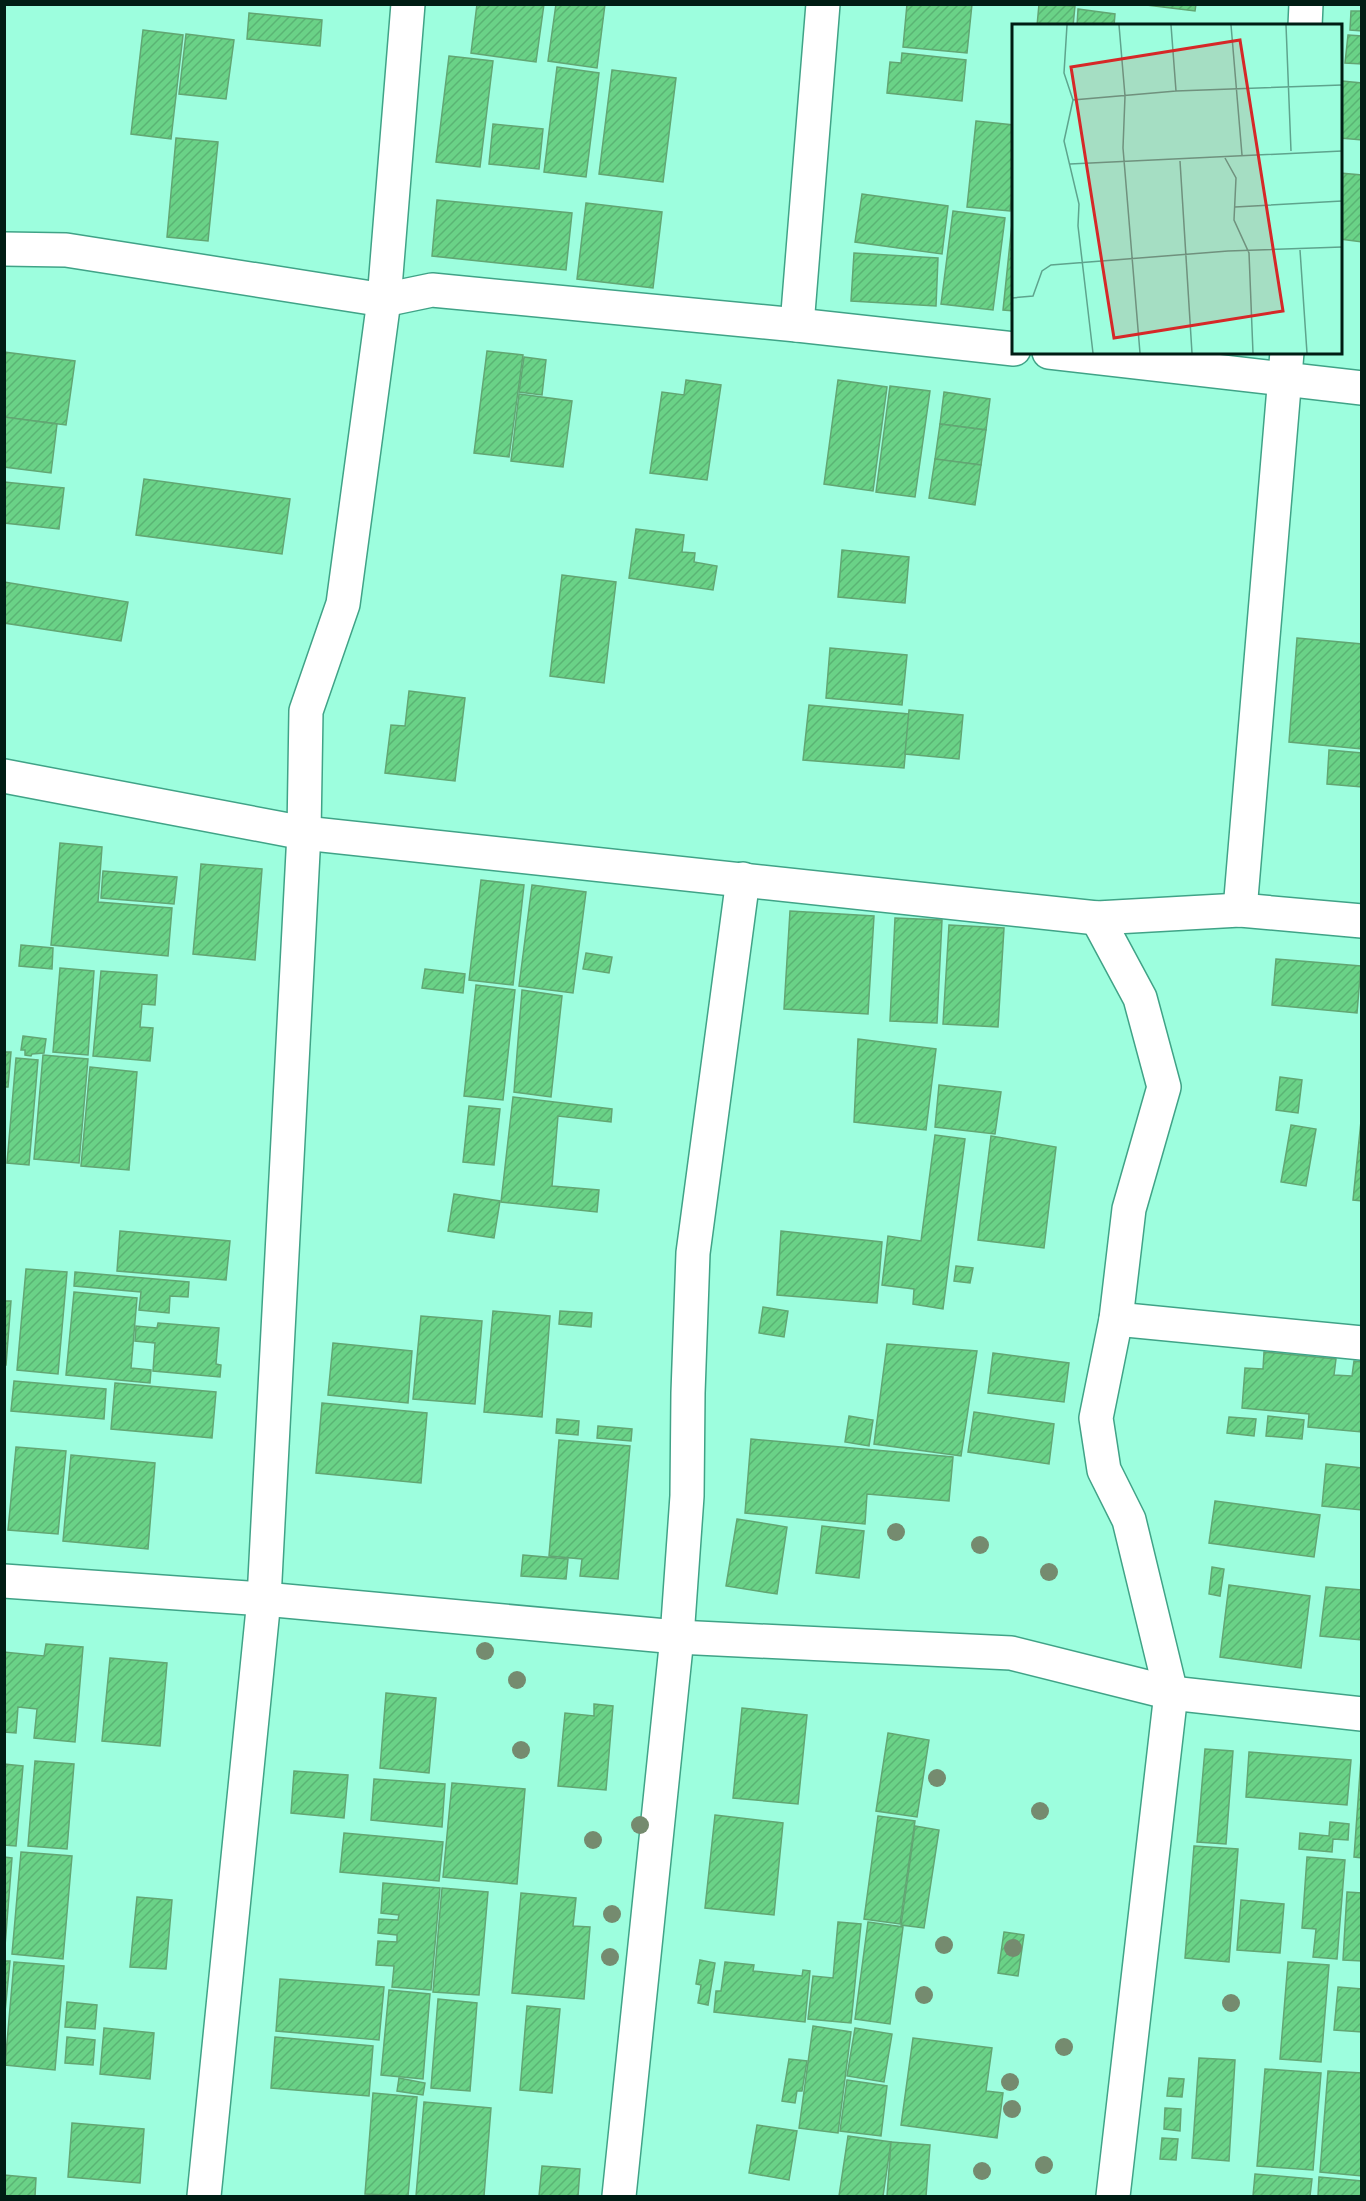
<svg xmlns="http://www.w3.org/2000/svg" width="1366" height="2201" viewBox="0 0 1366 2201" font-family="Inter,sans-serif">
<style>
.building{fill:url(#building-hatch);stroke:#62a673;stroke-width:1.5}
.lines{fill:none;stroke-linecap:round;stroke-linejoin:round}
.street-casing{stroke:#40a387;stroke-width:36}
.street{stroke:#fff;stroke-width:33}
.tree{fill:#758b6f}
.inset-road{fill:none;stroke:#5ea48d;stroke-width:1.5}
.view{fill:#d62828;fill-opacity:0.15;stroke:#d62828;stroke-width:3}
.inset-edge{fill:none;stroke:#001d14;stroke-width:3}
</style>
<defs>
<pattern id="building-hatch" width="6" height="6" patternUnits="userSpaceOnUse" patternTransform="scale(1.5)"><rect width="6" height="6" fill="#6ad287"/><path d="M-1 1l2-2M0 6l6-6M5 7l2-2" fill="none" stroke="#5ab474"/></pattern>
</defs>
<rect width="100%" height="100%" fill="#9dfede"/>
<g class="building">
<polygon points="477,4 544,4 536,62 471,53"/>
<polygon points="556,4 605,4 597,68 548,61"/>
<polygon points="907,4 972,4 967,53 903,47"/>
<polygon points="1039,4 1075,6 1073,26 1037,26"/>
<polygon points="1138,4 1196,4 1195,11"/>
<polygon points="1078,9 1115,14 1114,26 1077,26"/>
<polygon points="1351,11 1362,11 1362,31 1350,30"/>
<polygon points="249,13 322,20 320,46 247,39"/>
<polygon points="143,30 183,35 171,139 131,134"/>
<polygon points="186,34 234,40 226,99 179,94"/>
<polygon points="1348,35 1362,36 1362,64 1345,63"/>
<polygon points="902,53 966,60 962,101 887,93 890,62 901,63"/>
<polygon points="449,56 493,61 480,167 436,162"/>
<polygon points="557,67 599,73 586,177 544,172"/>
<polygon points="612,70 676,78 663,182 599,174"/>
<polygon points="1342,81 1362,83 1362,140 1340,138"/>
<polygon points="976,121 1014,125 1014,176 1010,211 967,207"/>
<polygon points="493,124 543,129 539,169 489,164"/>
<polygon points="176,138 218,142 208,241 167,237"/>
<polygon points="1340,173 1362,175 1362,242 1340,239"/>
<polygon points="862,194 948,206 942,254 855,242"/>
<polygon points="437,200 572,213 566,270 432,256"/>
<polygon points="586,203 662,212 653,288 577,279"/>
<polygon points="953,211 1005,218 993,310 941,304"/>
<polygon points="1013,214 1014,214 1014,311 1003,310"/>
<polygon points="854,253 938,258 936,306 851,301"/>
<polygon points="487,351 523,355 509,457 474,453"/>
<polygon points="4,352 75,361 66,425 4,417"/>
<polygon points="524,357 546,360 542,395 519,392"/>
<polygon points="686,380 721,385 707,480 650,473 662,392 684,395"/>
<polygon points="838,380 887,387 873,491 824,484"/>
<polygon points="890,386 930,391 915,497 876,492"/>
<polygon points="944,392 990,399 986,430 940,424"/>
<polygon points="519,394 572,401 563,467 511,461"/>
<polygon points="4,417 57,424 51,473 4,467"/>
<polygon points="940,424 986,430 981,465 935,459"/>
<polygon points="935,459 981,465 975,505 929,498"/>
<polygon points="144,479 290,499 282,554 136,535"/>
<polygon points="4,482 64,488 59,529 4,523"/>
<polygon points="636,529 684,535 682,552 695,553 694,562 717,566 713,590 629,578"/>
<polygon points="842,550 909,557 905,603 838,597"/>
<polygon points="562,575 616,582 604,683 550,676"/>
<polygon points="4,582 128,602 121,641 4,623"/>
<polygon points="1297,638 1362,644 1362,749 1289,742"/>
<polygon points="830,648 907,655 902,705 826,698"/>
<polygon points="409,691 465,698 455,781 385,773 391,725 405,726"/>
<polygon points="809,705 909,714 904,768 803,760"/>
<polygon points="909,710 963,715 959,759 905,754"/>
<polygon points="1329,750 1362,753 1362,787 1327,784"/>
<polygon points="60,843 102,847 98,902 172,908 168,956 51,945"/>
<polygon points="201,864 262,869 255,960 193,954"/>
<polygon points="103,871 177,877 174,904 101,898"/>
<polygon points="481,880 524,885 513,985 469,980"/>
<polygon points="532,885 586,892 573,993 519,986"/>
<polygon points="790,911 874,916 868,1014 784,1009"/>
<polygon points="895,918 942,920 937,1023 890,1021"/>
<polygon points="949,925 1004,928 998,1027 943,1024"/>
<polygon points="21,945 53,948 52,969 19,966"/>
<polygon points="586,953 612,957 609,973 583,969"/>
<polygon points="1276,959 1361,966 1357,1013 1272,1005"/>
<polygon points="60,968 94,971 88,1055 53,1052"/>
<polygon points="425,969 465,974 463,993 422,988"/>
<polygon points="101,971 157,975 155,1005 142,1004 140,1027 153,1028 150,1061 93,1056"/>
<polygon points="476,985 515,990 503,1100 464,1096"/>
<polygon points="522,990 562,996 551,1097 514,1092"/>
<polygon points="23,1036 46,1039 44,1053 32,1054 31,1056 25,1055 25,1050 21,1050"/>
<polygon points="858,1039 936,1049 926,1130 854,1122"/>
<polygon points="4,1052 11,1052 8,1087 4,1087"/>
<polygon points="43,1055 88,1059 79,1163 34,1159"/>
<polygon points="16,1058 38,1060 29,1165 7,1163"/>
<polygon points="90,1067 137,1072 129,1170 81,1166"/>
<polygon points="1280,1077 1302,1080 1298,1113 1276,1110"/>
<polygon points="939,1085 1001,1092 995,1134 935,1127"/>
<polygon points="513,1097 612,1109 611,1122 558,1116 552,1186 599,1190 597,1212 501,1202"/>
<polygon points="469,1106 500,1109 494,1165 463,1162"/>
<polygon points="1361,1121 1362,1121 1362,1201 1353,1200"/>
<polygon points="1291,1125 1316,1129 1306,1186 1281,1182"/>
<polygon points="935,1135 965,1139 943,1309 913,1304 914,1289 882,1285 888,1236 921,1241"/>
<polygon points="991,1136 1056,1147 1044,1248 978,1240"/>
<polygon points="454,1194 500,1201 494,1238 448,1231"/>
<polygon points="120,1231 230,1241 226,1280 117,1271"/>
<polygon points="781,1231 882,1242 877,1303 777,1295"/>
<polygon points="956,1266 973,1268 970,1283 954,1281"/>
<polygon points="26,1269 67,1272 58,1374 17,1370"/>
<polygon points="75,1272 189,1282 188,1297 170,1296 169,1313 139,1310 141,1292 74,1286"/>
<polygon points="74,1292 137,1298 131,1368 151,1370 150,1383 66,1375"/>
<polygon points="4,1301 11,1301 6,1365 4,1365"/>
<polygon points="763,1307 788,1311 784,1337 759,1333"/>
<polygon points="493,1311 550,1316 542,1417 484,1412"/>
<polygon points="560,1311 592,1313 591,1327 559,1324"/>
<polygon points="421,1316 482,1321 475,1404 413,1399"/>
<polygon points="158,1323 219,1328 216,1364 221,1365 220,1377 153,1371 155,1343 135,1341 136,1326 157,1328"/>
<polygon points="333,1343 412,1351 408,1403 328,1395"/>
<polygon points="887,1344 977,1351 961,1456 874,1444"/>
<polygon points="1264,1352 1336,1359 1334,1375 1352,1376 1354,1361 1362,1362 1362,1432 1308,1427 1309,1414 1242,1408 1245,1368 1263,1369"/>
<polygon points="993,1353 1069,1363 1064,1402 988,1393"/>
<polygon points="14,1381 106,1389 104,1419 11,1411"/>
<polygon points="115,1383 216,1392 212,1438 111,1429"/>
<polygon points="322,1403 427,1413 421,1483 316,1473"/>
<polygon points="974,1412 1054,1424 1049,1464 968,1452"/>
<polygon points="849,1416 873,1420 869,1446 845,1442"/>
<polygon points="1268,1416 1304,1420 1302,1439 1266,1436"/>
<polygon points="1229,1417 1256,1419 1254,1436 1227,1433"/>
<polygon points="557,1419 579,1421 578,1435 556,1433"/>
<polygon points="598,1426 632,1429 631,1441 597,1438"/>
<polygon points="751,1439 953,1457 949,1501 867,1494 865,1524 745,1513"/>
<polygon points="559,1440 630,1446 618,1579 580,1576 582,1559 549,1556"/>
<polygon points="16,1447 66,1451 58,1534 8,1530"/>
<polygon points="71,1455 155,1463 148,1549 63,1541"/>
<polygon points="1326,1464 1362,1468 1362,1510 1322,1506"/>
<polygon points="1215,1501 1320,1515 1314,1557 1209,1543"/>
<polygon points="737,1519 787,1527 777,1594 726,1586"/>
<polygon points="822,1526 864,1531 859,1578 816,1573"/>
<polygon points="523,1555 568,1559 566,1579 521,1576"/>
<polygon points="1212,1567 1224,1569 1220,1596 1209,1594"/>
<polygon points="1229,1585 1310,1596 1301,1668 1220,1657"/>
<polygon points="1326,1587 1362,1590 1362,1640 1320,1636"/>
<polygon points="46,1644 83,1647 75,1742 34,1738 37,1709 18,1707 16,1733 4,1732 4,1652 44,1656"/>
<polygon points="110,1658 167,1663 160,1746 102,1741"/>
<polygon points="386,1693 436,1698 429,1773 380,1768"/>
<polygon points="594,1704 613,1706 606,1790 558,1786 565,1713 594,1716"/>
<polygon points="742,1708 807,1715 798,1804 733,1798"/>
<polygon points="888,1733 929,1740 917,1817 876,1811"/>
<polygon points="1205,1749 1233,1751 1226,1844 1197,1842"/>
<polygon points="1249,1752 1351,1760 1347,1805 1246,1797"/>
<polygon points="1361,1759 1362,1759 1362,1858 1354,1857"/>
<polygon points="35,1761 74,1764 67,1849 28,1846"/>
<polygon points="4,1764 23,1766 16,1846 4,1845"/>
<polygon points="294,1771 348,1775 344,1818 291,1813"/>
<polygon points="374,1779 445,1784 442,1827 371,1820"/>
<polygon points="452,1783 525,1789 517,1884 443,1877"/>
<polygon points="715,1815 783,1823 774,1915 705,1908"/>
<polygon points="878,1816 915,1821 900,1924 864,1919"/>
<polygon points="1330,1822 1349,1824 1348,1840 1333,1839 1332,1852 1299,1849 1300,1833 1329,1836"/>
<polygon points="915,1826 939,1830 924,1928 901,1925"/>
<polygon points="344,1833 443,1842 439,1881 340,1872"/>
<polygon points="1194,1846 1238,1849 1229,1962 1185,1958"/>
<polygon points="21,1852 72,1856 63,1959 12,1954"/>
<polygon points="4,1857 12,1858 5,1946 4,1946"/>
<polygon points="1307,1857 1345,1860 1337,1959 1313,1957 1316,1929 1302,1928"/>
<polygon points="383,1883 440,1888 431,1990 392,1987 394,1966 376,1965 378,1941 397,1942 397,1935 378,1933 379,1919 398,1920 399,1915 381,1913"/>
<polygon points="442,1888 488,1892 479,1995 433,1992"/>
<polygon points="1347,1892 1362,1893 1362,1961 1343,1960"/>
<polygon points="521,1893 576,1898 573,1926 590,1927 584,1999 512,1993"/>
<polygon points="137,1897 172,1900 166,1969 130,1967"/>
<polygon points="1241,1900 1284,1904 1280,1953 1237,1950"/>
<polygon points="838,1922 861,1924 851,2023 808,2019 813,1976 833,1978"/>
<polygon points="868,1922 903,1927 890,2024 855,2019"/>
<polygon points="1004,1932 1024,1935 1018,1976 998,1973"/>
<polygon points="700,1960 715,1963 708,2005 698,2003 701,1985 696,1984"/>
<polygon points="4,1961 10,1961 4,2022"/>
<polygon points="14,1962 64,1966 55,2070 5,2065"/>
<polygon points="725,1962 754,1965 753,1971 802,1976 803,1970 810,1971 805,2022 714,2012 716,1991 721,1991"/>
<polygon points="1288,1962 1329,1965 1321,2062 1280,2059"/>
<polygon points="280,1979 384,1987 379,2040 276,2031"/>
<polygon points="1338,1987 1362,1989 1362,2032 1334,2030"/>
<polygon points="389,1990 430,1994 423,2079 381,2075"/>
<polygon points="438,1999 477,2003 470,2091 431,2088"/>
<polygon points="67,2002 97,2005 95,2029 65,2027"/>
<polygon points="527,2006 560,2009 552,2093 520,2090"/>
<polygon points="813,2026 851,2032 838,2133 799,2128"/>
<polygon points="104,2028 154,2033 150,2079 100,2074"/>
<polygon points="855,2028 892,2034 884,2082 847,2076"/>
<polygon points="67,2037 95,2040 93,2065 65,2063"/>
<polygon points="275,2037 373,2046 369,2096 271,2088"/>
<polygon points="913,2038 992,2048 986,2091 1003,2093 997,2138 901,2125"/>
<polygon points="1199,2058 1235,2060 1229,2161 1192,2158"/>
<polygon points="789,2059 807,2061 802,2091 797,2091 795,2103 782,2101"/>
<polygon points="1265,2069 1321,2073 1313,2170 1257,2166"/>
<polygon points="1328,2071 1362,2073 1362,2176 1320,2172"/>
<polygon points="399,2078 425,2083 423,2095 397,2091"/>
<polygon points="1169,2078 1184,2079 1182,2097 1167,2096"/>
<polygon points="847,2080 887,2086 881,2136 840,2131"/>
<polygon points="373,2093 417,2097 408,2196 365,2194"/>
<polygon points="424,2102 491,2108 484,2196 416,2196"/>
<polygon points="1165,2108 1181,2109 1180,2131 1164,2129"/>
<polygon points="72,2123 144,2129 140,2183 68,2177"/>
<polygon points="757,2125 797,2131 789,2180 749,2173"/>
<polygon points="848,2136 891,2142 883,2196 839,2196"/>
<polygon points="1162,2138 1178,2139 1176,2160 1160,2159"/>
<polygon points="891,2142 930,2145 926,2196 887,2196"/>
<polygon points="542,2166 580,2169 578,2196 539,2196"/>
<polygon points="1255,2174 1312,2179 1310,2196 1253,2196"/>
<polygon points="4,2175 36,2178 35,2196 4,2196"/>
<polygon points="1319,2177 1362,2181 1362,2196 1318,2196"/>
</g>
<g class="lines">
<defs>
<g id="street">
<polyline points="1305,26 1306,4"/>
<polyline points="4,249 66,250 384,300 432,290 797,325 1014,349"/>
<polyline points="797,325 823,4"/>
<polyline points="1049,352 1362,388"/>
<polyline points="4,776 304,833 1097,918 1240,910 1362,921"/>
<polyline points="1240,910 1287,352"/>
<polyline points="1097,918 1140,998 1164,1087 1129,1209 1116,1319 1096,1418 1104,1470 1129,1520 1171,1693 1113,2196"/>
<polyline points="1116,1319 1362,1343"/>
<polyline points="4,1581 264,1599 677,1637 1011,1653 1171,1693 1362,1714"/>
<polyline points="204,2196 264,1599 304,833 306,711 343,604 384,300 408,4"/>
<polyline points="619,2196 677,1637 687,1496 688,1393 693,1253 743,879"/>
</g>
</defs>
<use href="#street" class="street-casing"/>
<use href="#street" class="street"/>
</g>
<g class="tree">
<circle cx="896" cy="1532" r="9"/>
<circle cx="980" cy="1545" r="9"/>
<circle cx="1049" cy="1572" r="9"/>
<circle cx="485" cy="1651" r="9"/>
<circle cx="517" cy="1680" r="9"/>
<circle cx="521" cy="1750" r="9"/>
<circle cx="937" cy="1778" r="9"/>
<circle cx="1040" cy="1811" r="9"/>
<circle cx="640" cy="1825" r="9"/>
<circle cx="593" cy="1840" r="9"/>
<circle cx="612" cy="1914" r="9"/>
<circle cx="944" cy="1945" r="9"/>
<circle cx="1013" cy="1948" r="9"/>
<circle cx="610" cy="1957" r="9"/>
<circle cx="924" cy="1995" r="9"/>
<circle cx="1231" cy="2003" r="9"/>
<circle cx="1064" cy="2047" r="9"/>
<circle cx="1010" cy="2082" r="9"/>
<circle cx="1012" cy="2109" r="9"/>
<circle cx="1044" cy="2165" r="9"/>
<circle cx="982" cy="2171" r="9"/>
</g>
<g transform="translate(1012 24)">
<rect width="330" height="330" fill="#9dfede"/>
<path class="inset-road" d="M 55,1 L 52,49 L 61,76M 107,1 L 113,72 L 111,124 L 128,329M 159,1 L 164,67M 219,1 L 230,131M 274,1 L 279,127M 329,1 L 330,48M 213,134 L 224,154 L 222,196 L 237,229 L 241,329M 168,137 L 180,329M 58,140 L 330,127M 223,183 L 330,177M 288,226 L 295,329M 0,274 L 21,272 L 30,247 L 39,241 L 216,227 L 330,223M 81,329 L 66,202 L 67,180 L 52,117 L 61,76 L 164,67 L 330,61"/>
<path class="view" d="M 228,16 L 271,287 L 102,314 L 59,43 Z"/>
<rect width="330" height="330" class="inset-edge"/>
</g>
<rect width="1366" height="2201" fill="none" stroke="#001d14" stroke-width="12"/>
</svg>
